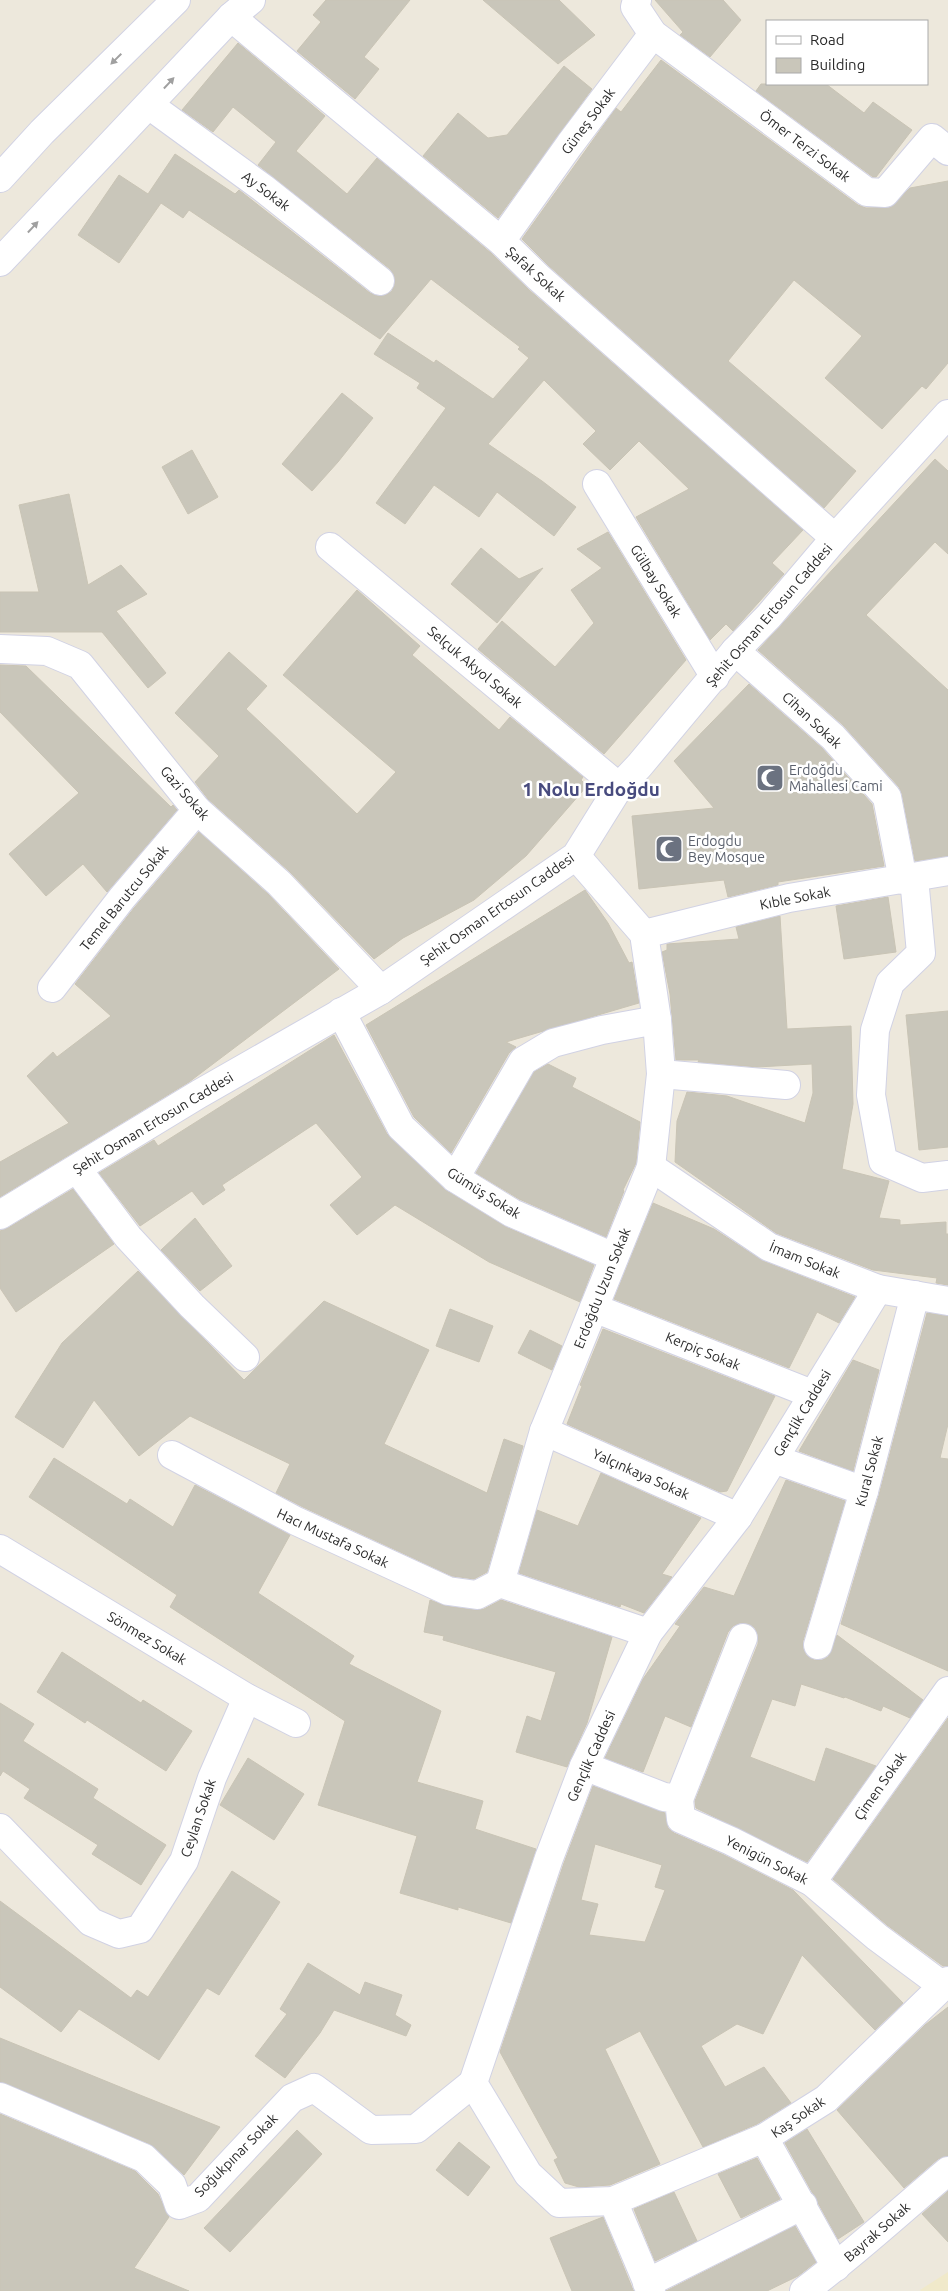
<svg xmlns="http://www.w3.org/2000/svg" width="948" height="2291" viewBox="0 0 948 2291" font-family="Ubuntu,sans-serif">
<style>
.education{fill:#f0e9ca}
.building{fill:#c9c6ba;stroke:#c9c4b5;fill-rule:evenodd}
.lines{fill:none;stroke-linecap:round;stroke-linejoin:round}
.street-casing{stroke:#d1d2e4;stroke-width:30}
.secondary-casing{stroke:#d1d2e4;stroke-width:30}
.street{stroke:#fff;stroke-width:28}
.secondary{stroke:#fff;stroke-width:28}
.oneway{fill:#a0a0a0}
.labels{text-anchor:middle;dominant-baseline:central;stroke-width:5;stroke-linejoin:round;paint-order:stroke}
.street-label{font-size:14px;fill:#2b2b2b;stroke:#fff}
.worship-label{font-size:14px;fill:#5b616d;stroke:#fff;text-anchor:start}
.district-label{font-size:19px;font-weight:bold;fill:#484b7e;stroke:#fff}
</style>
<rect width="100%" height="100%" fill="#ede8dc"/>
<polygon class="education" points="948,2272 948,2291 921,2291 920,2290"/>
<g class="building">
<polygon points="326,0 410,0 364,57 379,69 355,99 297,51 321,22 313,15"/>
<polygon points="483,0 559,0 595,35 558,64"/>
<polygon points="655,0 723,0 741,20 710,57 680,35 683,32"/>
<polygon points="238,43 325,116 296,151 347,194 377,158 491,253 528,289 803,530 772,563 784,574 733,631 726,624 710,640 636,517 689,489 639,441 610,470 583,444 596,431 544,380 488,444 542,481 576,507 554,536 497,492 479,517 434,485 405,524 376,503 446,408 417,388 420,383 374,354 388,333 434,363 436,360 493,399 529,358 518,349 520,347 431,279 380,339 189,210 183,218 161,203 119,263 78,235 119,175 148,194 175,154 235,194 239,190 370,293 378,296 386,295 392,291 395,283 394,275 390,269 258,165 276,142 233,107 213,132 182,110"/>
<polygon points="661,60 858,205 866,208 891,207 910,188 948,181 948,363 926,389 922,386 882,429 825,378 862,336 794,280 728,361 856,471 824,508 549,266 522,239 616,108 621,112"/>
<polygon points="564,66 592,89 498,218 423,156 458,113 488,138 507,135"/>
<polygon points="761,84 826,84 864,113 873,102 912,130 876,177 873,177 756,91"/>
<polygon points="342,393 373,418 338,462 312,491 282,464"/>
<polygon points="192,450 218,497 188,514 162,467"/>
<polygon points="935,459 948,471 948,554 935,542 866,615 948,690 948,856 915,861 902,794 899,787 843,725 758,650"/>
<polygon points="69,494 88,585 121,565 147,594 116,611 166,673 148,688 102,632 0,632 0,592 39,592 19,505"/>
<polygon points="608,532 686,660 604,754 478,649 502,621 555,667 594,623 571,590 602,568 577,549"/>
<polygon points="481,548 519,579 543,568 497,623 451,584"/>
<polygon points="357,590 420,646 412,655 499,730 510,717 583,777 581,780 587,786 526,856 474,900 403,938 374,959 289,871 208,799 195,782 219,756 175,713 229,652 267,686 246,709 357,814 396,772 283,675"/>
<polygon points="0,665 26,666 171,807 173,805 177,810 107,892 83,864 46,896 9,854 79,793 0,712"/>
<polygon points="749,684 822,748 872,804 884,866 778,882 778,885 728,897 724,880 639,889 632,816 714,808 674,761"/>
<polygon points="199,832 268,894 339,969 189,1082 0,1197 0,1162 69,1123 27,1076 53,1052 57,1057 111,1016 75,984 134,908"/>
<polygon points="585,890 608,923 629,963 632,962 639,1003 506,1042 516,1047 509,1053 451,1153 414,1117 366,1025"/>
<polygon points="888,897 896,952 844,959 836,906"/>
<polygon points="780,916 787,1029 851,1026 853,1104 842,1169 889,1181 879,1218 900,1220 900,1225 946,1222 946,1234 948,1234 948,1285 936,1283 937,1278 873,1270 776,1233 675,1162 677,1121 687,1092 727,1096 805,1123 813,1093 812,1064 757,1067 698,1062 699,1060 676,1060 670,994 662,952 667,950 667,944 739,939 736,927"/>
<polygon points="948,1011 948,1147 919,1150 906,1015"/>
<polygon points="334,1035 387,1134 444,1189 506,1227 594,1265 580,1302 489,1262 395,1205 357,1235 330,1205 362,1177 316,1123 222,1185 225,1190 203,1205 192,1191 140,1226 99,1173 154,1140 158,1146"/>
<polygon points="548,1064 576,1078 572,1087 640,1122 636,1163 623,1190 624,1191 606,1237 519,1199 476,1173 534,1072"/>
<polygon points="73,1189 114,1244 16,1312 0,1288 0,1231 8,1228"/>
<polygon points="653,1203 714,1229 763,1261 855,1297 839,1323 817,1312 789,1368 614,1299"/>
<polygon points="195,1218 232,1266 200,1291 161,1250"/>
<polygon points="138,1271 244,1380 324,1301 429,1350 384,1444 487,1493 504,1439 523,1446 487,1572 474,1579 452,1576 303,1507 276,1493 290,1464 190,1416 139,1456 94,1400 63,1448 15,1417 62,1343"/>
<polygon points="450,1309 493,1326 479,1362 436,1346"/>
<polygon points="927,1313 948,1316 948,1424 940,1458 948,1459 948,1671 841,1624 879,1495"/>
<polygon points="603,1329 775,1396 727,1491 720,1492 567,1424 582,1386 580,1385"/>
<polygon points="530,1330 562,1346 552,1370 518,1353"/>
<polygon points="853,1360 879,1370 853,1471 799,1451"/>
<polygon points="54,1458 127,1504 130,1499 173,1527 195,1485 290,1535 258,1593 354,1656 349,1664 441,1711 417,1782 483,1801 475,1829 536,1849 511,1923 458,1907 458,1910 400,1893 417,1836 318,1805 345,1721 170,1607 177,1595 29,1497"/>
<polygon points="601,1473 701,1518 662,1574 672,1577 644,1613 621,1604 620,1607 519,1573 537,1510 578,1526"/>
<polygon points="786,1480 845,1501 803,1641 803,1648 806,1655 814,1660 822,1660 828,1657 837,1635 923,1700 910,1718 883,1706 881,1711 845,1697 844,1698 801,1684 795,1706 772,1699 750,1757 815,1782 826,1748 876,1766 807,1862 696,1808 695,1801 758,1644 758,1635 755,1628 749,1624 740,1623 733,1626 728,1632 691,1727 665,1716 643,1772 605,1758 643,1679 680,1626 675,1624 704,1587 734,1596"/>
<polygon points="430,1600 446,1606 475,1610 484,1609 501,1600 612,1637 587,1723 567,1767 516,1752 527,1716 541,1721 556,1672 443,1640 444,1636 424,1632"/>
<polygon points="62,1652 141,1703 143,1700 192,1731 166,1771 87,1720 85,1723 37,1692"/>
<polygon points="0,1703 34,1724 23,1741 98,1789 93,1798 166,1845 141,1885 92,1854 98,1845 24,1798 30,1789 3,1771 0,1776"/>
<polygon points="948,1718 948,1966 943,1966 887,1925 833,1879"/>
<polygon points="248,1758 304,1794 274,1840 220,1805"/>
<path d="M 593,1786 L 665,1813 L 668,1828 L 674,1833 L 724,1855 L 793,1890 L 903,2003 L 875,2030 L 802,1955 L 763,2034 L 737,2024 L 701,2046 L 725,2087 L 764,2067 L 791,2103 L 757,2124 L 703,2147 L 640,2031 L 605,2049 L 660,2164 L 610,2185 L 579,2187 L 565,2183 L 554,2160 L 558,2158 L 500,2052 L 564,1863 ZM 595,1844 L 662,1865 L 655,1887 L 665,1890 L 645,1942 L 589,1935 L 598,1904 L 581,1900 Z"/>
<polygon points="232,1871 280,1902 219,1995 207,1988 159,2060 79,2009 61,2032 0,1987 0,1901 131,1998 137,1990 148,1997"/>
<polygon points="308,1963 360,1995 365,1982 402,1995 395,2015 411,2025 406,2036 334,2010 320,2033 285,2078 255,2056 287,2014 280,2009"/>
<polygon points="948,2007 948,2156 938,2159 904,2188 837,2110 925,2025"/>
<polygon points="0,2038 130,2091 220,2127 184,2175 150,2144 0,2082"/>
<polygon points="0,2114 135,2171 158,2194 169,2217 134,2268 189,2291 0,2291"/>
<polygon points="807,2129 864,2222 838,2239 785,2143"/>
<polygon points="297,2130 322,2154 230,2252 204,2228"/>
<polygon points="459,2142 490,2167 468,2196 436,2170"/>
<polygon points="757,2158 780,2199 741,2218 718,2174"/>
<polygon points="948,2191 948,2242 922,2214"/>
<polygon points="674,2192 697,2241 655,2261 634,2209"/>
<polygon points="603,2217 633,2290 634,2291 572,2291 550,2238"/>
<polygon points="795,2226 816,2262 798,2276 767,2291 666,2291"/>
</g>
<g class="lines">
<defs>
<g id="street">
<polyline points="637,0 635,7 653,34 867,192 885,193 932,138 948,151"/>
<polyline points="231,17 501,241 538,277 835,538"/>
<polyline points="149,105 263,188 380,281"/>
<polyline points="501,241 570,144 653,34"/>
<polyline points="597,484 715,677"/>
<polyline points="330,547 619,787"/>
<polyline points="0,649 47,651 80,665 197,810 279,883 381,990"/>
<polyline points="735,651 833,737 887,797 903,880"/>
<polyline points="914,878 921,953 890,983 875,1030 871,1095 883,1161 922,1178 948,1175"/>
<polyline points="644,934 789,898 948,871"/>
<polyline points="52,988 122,898 197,810"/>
<polyline points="341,1012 401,1127 455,1178 512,1213 614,1257"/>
<polyline points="661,1074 786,1085"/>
<polyline points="651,1167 769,1247 878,1289 948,1301"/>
<polyline points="77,1169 128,1237 192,1306 245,1357"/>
<polyline points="455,1178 523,1061 553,1043 602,1030 657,1020"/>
<polyline points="878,1289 738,1517 648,1633 584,1766 549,1858 473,2083 528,2174 559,2203 613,2201 764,2138 826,2099 948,1981"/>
<polyline points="594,1308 812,1394"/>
<polyline points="544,1431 738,1517"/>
<polyline points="172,1455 296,1521 448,1591 477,1595 500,1583"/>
<polyline points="774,1459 864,1491"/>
<polyline points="0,1549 247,1698 296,1723"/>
<polyline points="500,1583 544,1431 651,1167 661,1074 657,1020 644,934 576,856"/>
<polyline points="500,1583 648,1633"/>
<polyline points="818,1645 864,1491 915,1295"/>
<polyline points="584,1766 664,1797 679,1799 681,1819 731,1841 812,1882 877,1937 943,1986"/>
<polyline points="679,1799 743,1638"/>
<polyline points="0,1828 91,1922 119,1934 140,1929 184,1861 212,1778 247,1698"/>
<polyline points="812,1882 948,1691"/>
<polyline points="0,2097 144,2158 172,2185 179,2205 198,2198 292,2098 314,2088 371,2130 416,2129 473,2083"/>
<polyline points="764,2138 836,2267"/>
<polyline points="613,2201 651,2291"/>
<polyline points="647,2283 803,2205"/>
<path d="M 804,2291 C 854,2254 900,2211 948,2171"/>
</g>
<g id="secondary">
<polyline points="0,178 42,132 176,0"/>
<polyline points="0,262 231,17 251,0"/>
<polyline points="0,1215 199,1094 381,990 576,856 619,787 639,766 735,651 769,616 835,538 948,414"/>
</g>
</defs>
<use href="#street" class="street-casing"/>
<use href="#secondary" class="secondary-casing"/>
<use href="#street" class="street"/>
<use href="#secondary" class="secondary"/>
</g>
<defs><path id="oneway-solid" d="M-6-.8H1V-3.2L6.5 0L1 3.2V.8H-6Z" transform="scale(1.25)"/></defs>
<g class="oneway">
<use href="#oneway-solid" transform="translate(116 59) rotate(135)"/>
<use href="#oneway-solid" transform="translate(169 83) rotate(-47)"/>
<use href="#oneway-solid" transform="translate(33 227) rotate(-47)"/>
</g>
<defs>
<symbol id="mosque-square" viewBox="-11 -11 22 22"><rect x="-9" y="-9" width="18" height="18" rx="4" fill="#6b7280" stroke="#fff"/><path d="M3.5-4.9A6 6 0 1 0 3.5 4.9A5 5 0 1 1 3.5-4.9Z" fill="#fff"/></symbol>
</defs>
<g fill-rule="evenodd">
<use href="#mosque-square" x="754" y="762" width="32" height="32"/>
<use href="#mosque-square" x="653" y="833" width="32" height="32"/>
</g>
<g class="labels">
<g class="street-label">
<text transform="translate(588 121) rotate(-53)">Güneş Sokak</text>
<text transform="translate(805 146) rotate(37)">Ömer Terzi Sokak</text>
<text transform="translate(266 191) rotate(37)">Ay Sokak</text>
<text transform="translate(536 274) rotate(42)">Şafak Sokak</text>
<text transform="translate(656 581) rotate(58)">Gülbay Sokak</text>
<text transform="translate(769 615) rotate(-49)">Şehit Osman Ertosun Caddesi</text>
<text transform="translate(475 667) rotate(40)">Selçuk Akyol Sokak</text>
<text transform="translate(812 720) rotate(43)">Cihan Sokak</text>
<text transform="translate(185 793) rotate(49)">Gazi Sokak</text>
<text transform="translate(124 898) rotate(-51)">Temel Barutcu Sokak</text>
<text transform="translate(795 898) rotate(-11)">Kıble Sokak</text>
<text transform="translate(497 909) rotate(-35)">Şehit Osman Ertosun Caddesi</text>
<text transform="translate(153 1123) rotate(-31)">Şehit Osman Ertosun Caddesi</text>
<text transform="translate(484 1193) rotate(32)">Gümüş Sokak</text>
<text transform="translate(805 1260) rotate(22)">İmam Sokak</text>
<text transform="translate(602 1288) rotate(-68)">Erdoğdu Uzun Sokak</text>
<text transform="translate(703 1351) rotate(22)">Kerpiç Sokak</text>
<text transform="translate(802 1413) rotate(-59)">Gençlik Caddesi</text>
<text transform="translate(869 1471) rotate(-75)">Kural Sokak</text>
<text transform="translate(641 1474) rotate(24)">Yalçınkaya Sokak</text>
<text transform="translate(333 1538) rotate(25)">Hacı Mustafa Sokak</text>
<text transform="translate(147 1638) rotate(31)">Sönmez Sokak</text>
<text transform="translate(591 1756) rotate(-66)">Gençlik Caddesi</text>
<text transform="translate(880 1786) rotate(-55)">Çimen Sokak</text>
<text transform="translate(198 1818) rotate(-71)">Ceylan Sokak</text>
<text transform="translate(767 1860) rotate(27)">Yenigün Sokak</text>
<text transform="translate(798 2117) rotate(-34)">Kaş Sokak</text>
<text transform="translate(236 2155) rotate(-45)">Soğukpınar Sokak</text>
<text transform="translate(877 2232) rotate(-41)">Bayrak Sokak</text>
</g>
<g class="worship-label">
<text x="789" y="770">Erdoğdu<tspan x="789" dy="16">Mahallesi Cami</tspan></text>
<text x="688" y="841">Erdogdu<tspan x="688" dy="16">Bey Mosque</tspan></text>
</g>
<g class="district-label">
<text x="591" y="789">1 Nolu Erdoğdu</text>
</g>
</g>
<rect x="766" y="20" width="162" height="65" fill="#ffffff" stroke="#aaaaaa"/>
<rect x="776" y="36" width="25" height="8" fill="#ffffff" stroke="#aaaaaa"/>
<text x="810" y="45" font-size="15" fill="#2b2b2b">Road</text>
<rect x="776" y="58" width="25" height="15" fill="#c9c6ba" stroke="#aaaaaa"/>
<text x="810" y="70" font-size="15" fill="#2b2b2b">Building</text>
</svg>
